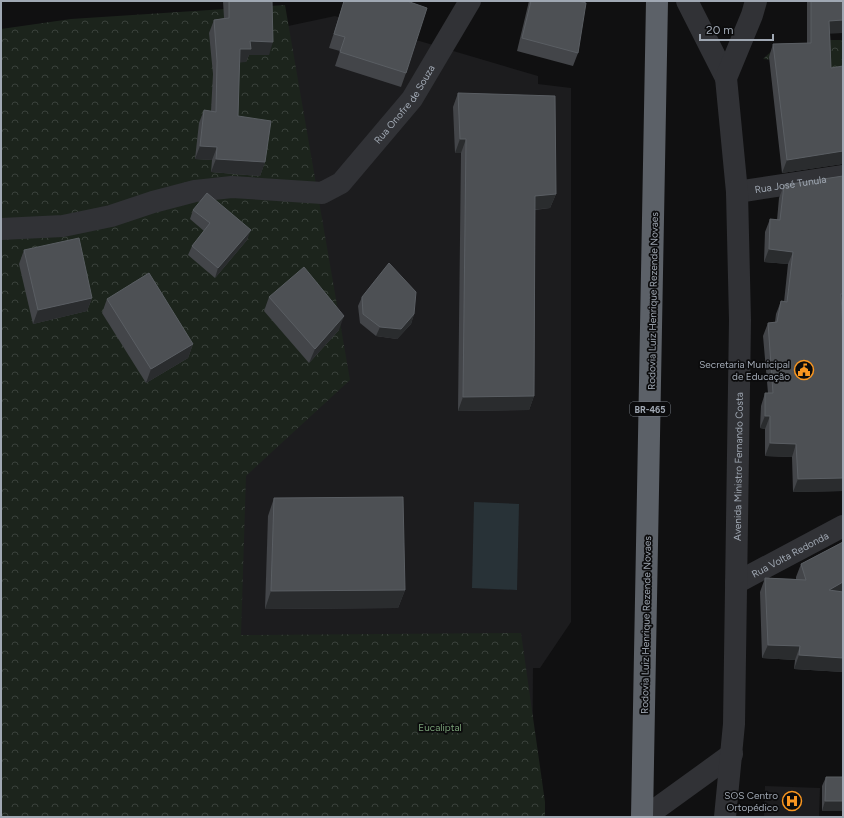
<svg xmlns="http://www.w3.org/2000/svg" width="844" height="818" viewBox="0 0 844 818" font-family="Figtree,sans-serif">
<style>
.built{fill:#1c1c1e}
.forest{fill:url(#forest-crowns)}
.water{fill:#283237}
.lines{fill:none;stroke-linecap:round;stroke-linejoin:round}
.minor{stroke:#313236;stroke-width:22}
.highway{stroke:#5c6168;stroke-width:22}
.wall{fill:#434549}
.shaded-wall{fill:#2a2c2e}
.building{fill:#4d5054;stroke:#5a5e63}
.labels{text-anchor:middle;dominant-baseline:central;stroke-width:3.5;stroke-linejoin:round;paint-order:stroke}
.shield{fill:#0b0b0c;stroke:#737981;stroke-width:1}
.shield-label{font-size:9px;font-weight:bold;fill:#a0a8b3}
.street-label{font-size:10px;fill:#a0a8b3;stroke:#0b0b0c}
.poi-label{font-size:10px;fill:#a0a8b3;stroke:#0b0b0c;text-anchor:end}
.park-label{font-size:10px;fill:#789f76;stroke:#0b0b0c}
</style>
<defs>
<pattern id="forest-crowns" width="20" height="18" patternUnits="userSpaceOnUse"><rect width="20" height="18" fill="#1c241c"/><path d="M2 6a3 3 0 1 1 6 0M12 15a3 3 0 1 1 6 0" fill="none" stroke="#3a413b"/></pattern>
</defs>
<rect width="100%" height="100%" fill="#101011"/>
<g class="built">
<polygon points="335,16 538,76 538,84 571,88 571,622 540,668 533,668 532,817 1,817 1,87"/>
<polygon points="765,786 820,788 819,817 764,817"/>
</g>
<g class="forest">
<polygon points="285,5 350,380 246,476 241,635 521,633 545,802 545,817 1,817 1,29 71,19"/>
<polygon points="813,40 843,40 843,81 786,61 763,59 777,46 811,54"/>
</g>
<polygon class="water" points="474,502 519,504 517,590 472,588"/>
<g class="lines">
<g class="minor">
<polyline points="687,1 726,78"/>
<path id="s1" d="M 737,192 L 843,176"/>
<path id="s2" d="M 1,229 L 63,226 L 111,216 L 153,202 L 195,191 L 232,187 L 322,193 L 341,183 L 412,99 L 470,1"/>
<path id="s3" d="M 736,583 L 843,526"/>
<polyline points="645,817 732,754"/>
<path id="s4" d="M 725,817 L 734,724 L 740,320 L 737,192 L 726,78 L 752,15 L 756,1"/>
</g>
<polyline class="highway" points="642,817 657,1"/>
</g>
<g class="wall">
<polygon points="223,1 272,1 269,55 249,55 246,62 239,62 238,116 265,162 260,176 211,172 212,160 195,159 199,123 204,110 211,111 213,74 209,33 214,20 224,18"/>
<polygon points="344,1 407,1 406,73 401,87 335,66 340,51 329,48"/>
<polygon points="529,1 579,1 578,53 573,66 517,51"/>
<polygon points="807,1 843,1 843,33 830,33 831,68 842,164 782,173 769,57 773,44 807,43"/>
<polygon points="458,93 556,194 550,208 535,210 534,396 529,410 458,411 461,153 455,153 453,107"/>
<polygon points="843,176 843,307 842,307 843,491 793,492 792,457 765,456 765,429 760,428 761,406 765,393 768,393 763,336 768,323 775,322 776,314 781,301 784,302 788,264 764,262 765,232 770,219 777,220 779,198 784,185"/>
<polygon points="193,210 247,240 215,278 188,255 192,246 204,231 190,219"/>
<polygon points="24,250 92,298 87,311 33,324 19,264"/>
<polygon points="269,297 339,330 309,363 264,311"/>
<polygon points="362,297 414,314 411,324 397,339 376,336 360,323 358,306"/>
<polygon points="107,299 193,344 188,358 146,383 102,313"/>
<polygon points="274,498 405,590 398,608 265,609 268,516"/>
<polygon points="843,542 843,672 794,669 795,660 762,658 760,592 765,578 796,579 796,577 801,564"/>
<polygon points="826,777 843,777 843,811 822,811 822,786"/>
</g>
<g class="shaded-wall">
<polygon points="843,20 843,33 825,34 829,21"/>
<polygon points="250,41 273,42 269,55 249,55 246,62 235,63 240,49"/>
<polygon points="460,139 466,139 461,153 455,153"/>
<polygon points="200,146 217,147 212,160 195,159"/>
<polygon points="843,151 843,164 782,173 787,160"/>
<polygon points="216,159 265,162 260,176 211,172"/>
<polygon points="556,194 550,208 530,210 535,196"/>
<polygon points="251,230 247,240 215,278 218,268"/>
<polygon points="769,249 793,252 788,264 764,262"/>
<polygon points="841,294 843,294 843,307 837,307"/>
<polygon points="92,298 87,311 33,324 38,310"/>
<polygon points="414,314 411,324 397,339 376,336 380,327"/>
<polygon points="344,316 339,330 309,363 315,349"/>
<polygon points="193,344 188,358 146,383 151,369"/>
<polygon points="534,396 529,410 458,411 463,397"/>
<polygon points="765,416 770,416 765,429 760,428"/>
<polygon points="770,443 796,444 792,457 765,456"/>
<polygon points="843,478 843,491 793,492 798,479"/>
<polygon points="843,582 843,593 829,590"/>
<polygon points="405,590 398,608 265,609 271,591"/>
<polygon points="768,645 800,646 795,660 762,658"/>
<polygon points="799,655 843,658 843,672 794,669"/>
<polygon points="825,801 843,801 843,811 822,811"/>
</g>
<g class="building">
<polygon points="229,1 272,1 273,42 250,41 251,49 240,49 238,116 271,121 265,162 216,159 217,147 200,146 204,110 216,112 217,61 214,20 229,18"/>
<polygon points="344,1 407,1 427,8 406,73 340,52 345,37 334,34"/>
<polygon points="531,1 579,1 586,3 578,53 522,38"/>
<polygon points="811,1 843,1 843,20 829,21 831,68 843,66 843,151 787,160 773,44 811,43"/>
<polygon points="458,93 555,96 556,194 535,196 534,396 463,397 466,139 460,139"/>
<polygon points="843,176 843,294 841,294 843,331 843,478 798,479 796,444 770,443 770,416 765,416 765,393 773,393 768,323 777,322 781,301 787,302 793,252 769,249 770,219 780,220 784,185"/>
<polygon points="207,193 251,230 218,268 192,246 210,223 193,210"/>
<polygon points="79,238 92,298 38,310 24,250"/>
<polygon points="389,263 416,292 414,314 401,329 380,327 363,314 362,297"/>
<polygon points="304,267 344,316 315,349 269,297"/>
<polygon points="149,273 193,344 151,369 107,299"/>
<polygon points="403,497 405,590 271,591 274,498"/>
<polygon points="843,542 843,582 829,590 843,592 843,658 799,655 800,646 768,645 765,578 806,580 801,564"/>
<polygon points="826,777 843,777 843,801 825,801"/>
</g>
<defs>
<symbol id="civic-ring" viewBox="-11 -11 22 22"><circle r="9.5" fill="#0b0b0c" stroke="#f99620" stroke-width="1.5"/><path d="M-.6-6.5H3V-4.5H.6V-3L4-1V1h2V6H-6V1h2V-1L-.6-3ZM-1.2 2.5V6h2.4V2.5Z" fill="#f99620"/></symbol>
<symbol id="hospital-ring" viewBox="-11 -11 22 22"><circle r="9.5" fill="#0b0b0c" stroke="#f99620" stroke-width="1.5"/><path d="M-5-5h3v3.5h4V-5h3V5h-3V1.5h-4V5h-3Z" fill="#f99620"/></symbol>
</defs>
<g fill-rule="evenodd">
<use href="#civic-ring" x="793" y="359" width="22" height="22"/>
<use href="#hospital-ring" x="781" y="790" width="22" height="22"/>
</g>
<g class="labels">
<rect class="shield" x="630" y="402" width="40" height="14" rx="3"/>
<g class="shield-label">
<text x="650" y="409">BR-465</text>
</g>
<g class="street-label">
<text stroke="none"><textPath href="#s2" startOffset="449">Rua Onofre de Souza</textPath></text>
<text stroke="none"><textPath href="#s1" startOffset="54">Rua José Tunula</textPath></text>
<text transform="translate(653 301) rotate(-89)">Rodovia Luiz Henrique Rezende Novaes</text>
<text stroke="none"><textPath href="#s4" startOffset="351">Avenida Ministro Fernando Costa</textPath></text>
<text stroke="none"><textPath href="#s3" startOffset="61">Rua Volta Redonda</textPath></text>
<text transform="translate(646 625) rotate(-89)">Rodovia Luiz Henrique Rezende Novaes</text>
</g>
<g class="poi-label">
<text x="790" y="364">Secretaria Municipal<tspan x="790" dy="12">de Educação</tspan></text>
<text x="778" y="795">SOS Centro<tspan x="778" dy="12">Ortopédico</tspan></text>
</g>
<g class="park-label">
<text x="440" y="727">Eucaliptal</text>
</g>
</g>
<rect width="844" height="818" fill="none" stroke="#a0a8b3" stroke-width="4"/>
<path d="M700 34v6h73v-6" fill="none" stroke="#a0a8b3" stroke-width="2"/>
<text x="706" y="34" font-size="12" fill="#a0a8b3" stroke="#0b0b0c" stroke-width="3" paint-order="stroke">20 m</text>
</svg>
